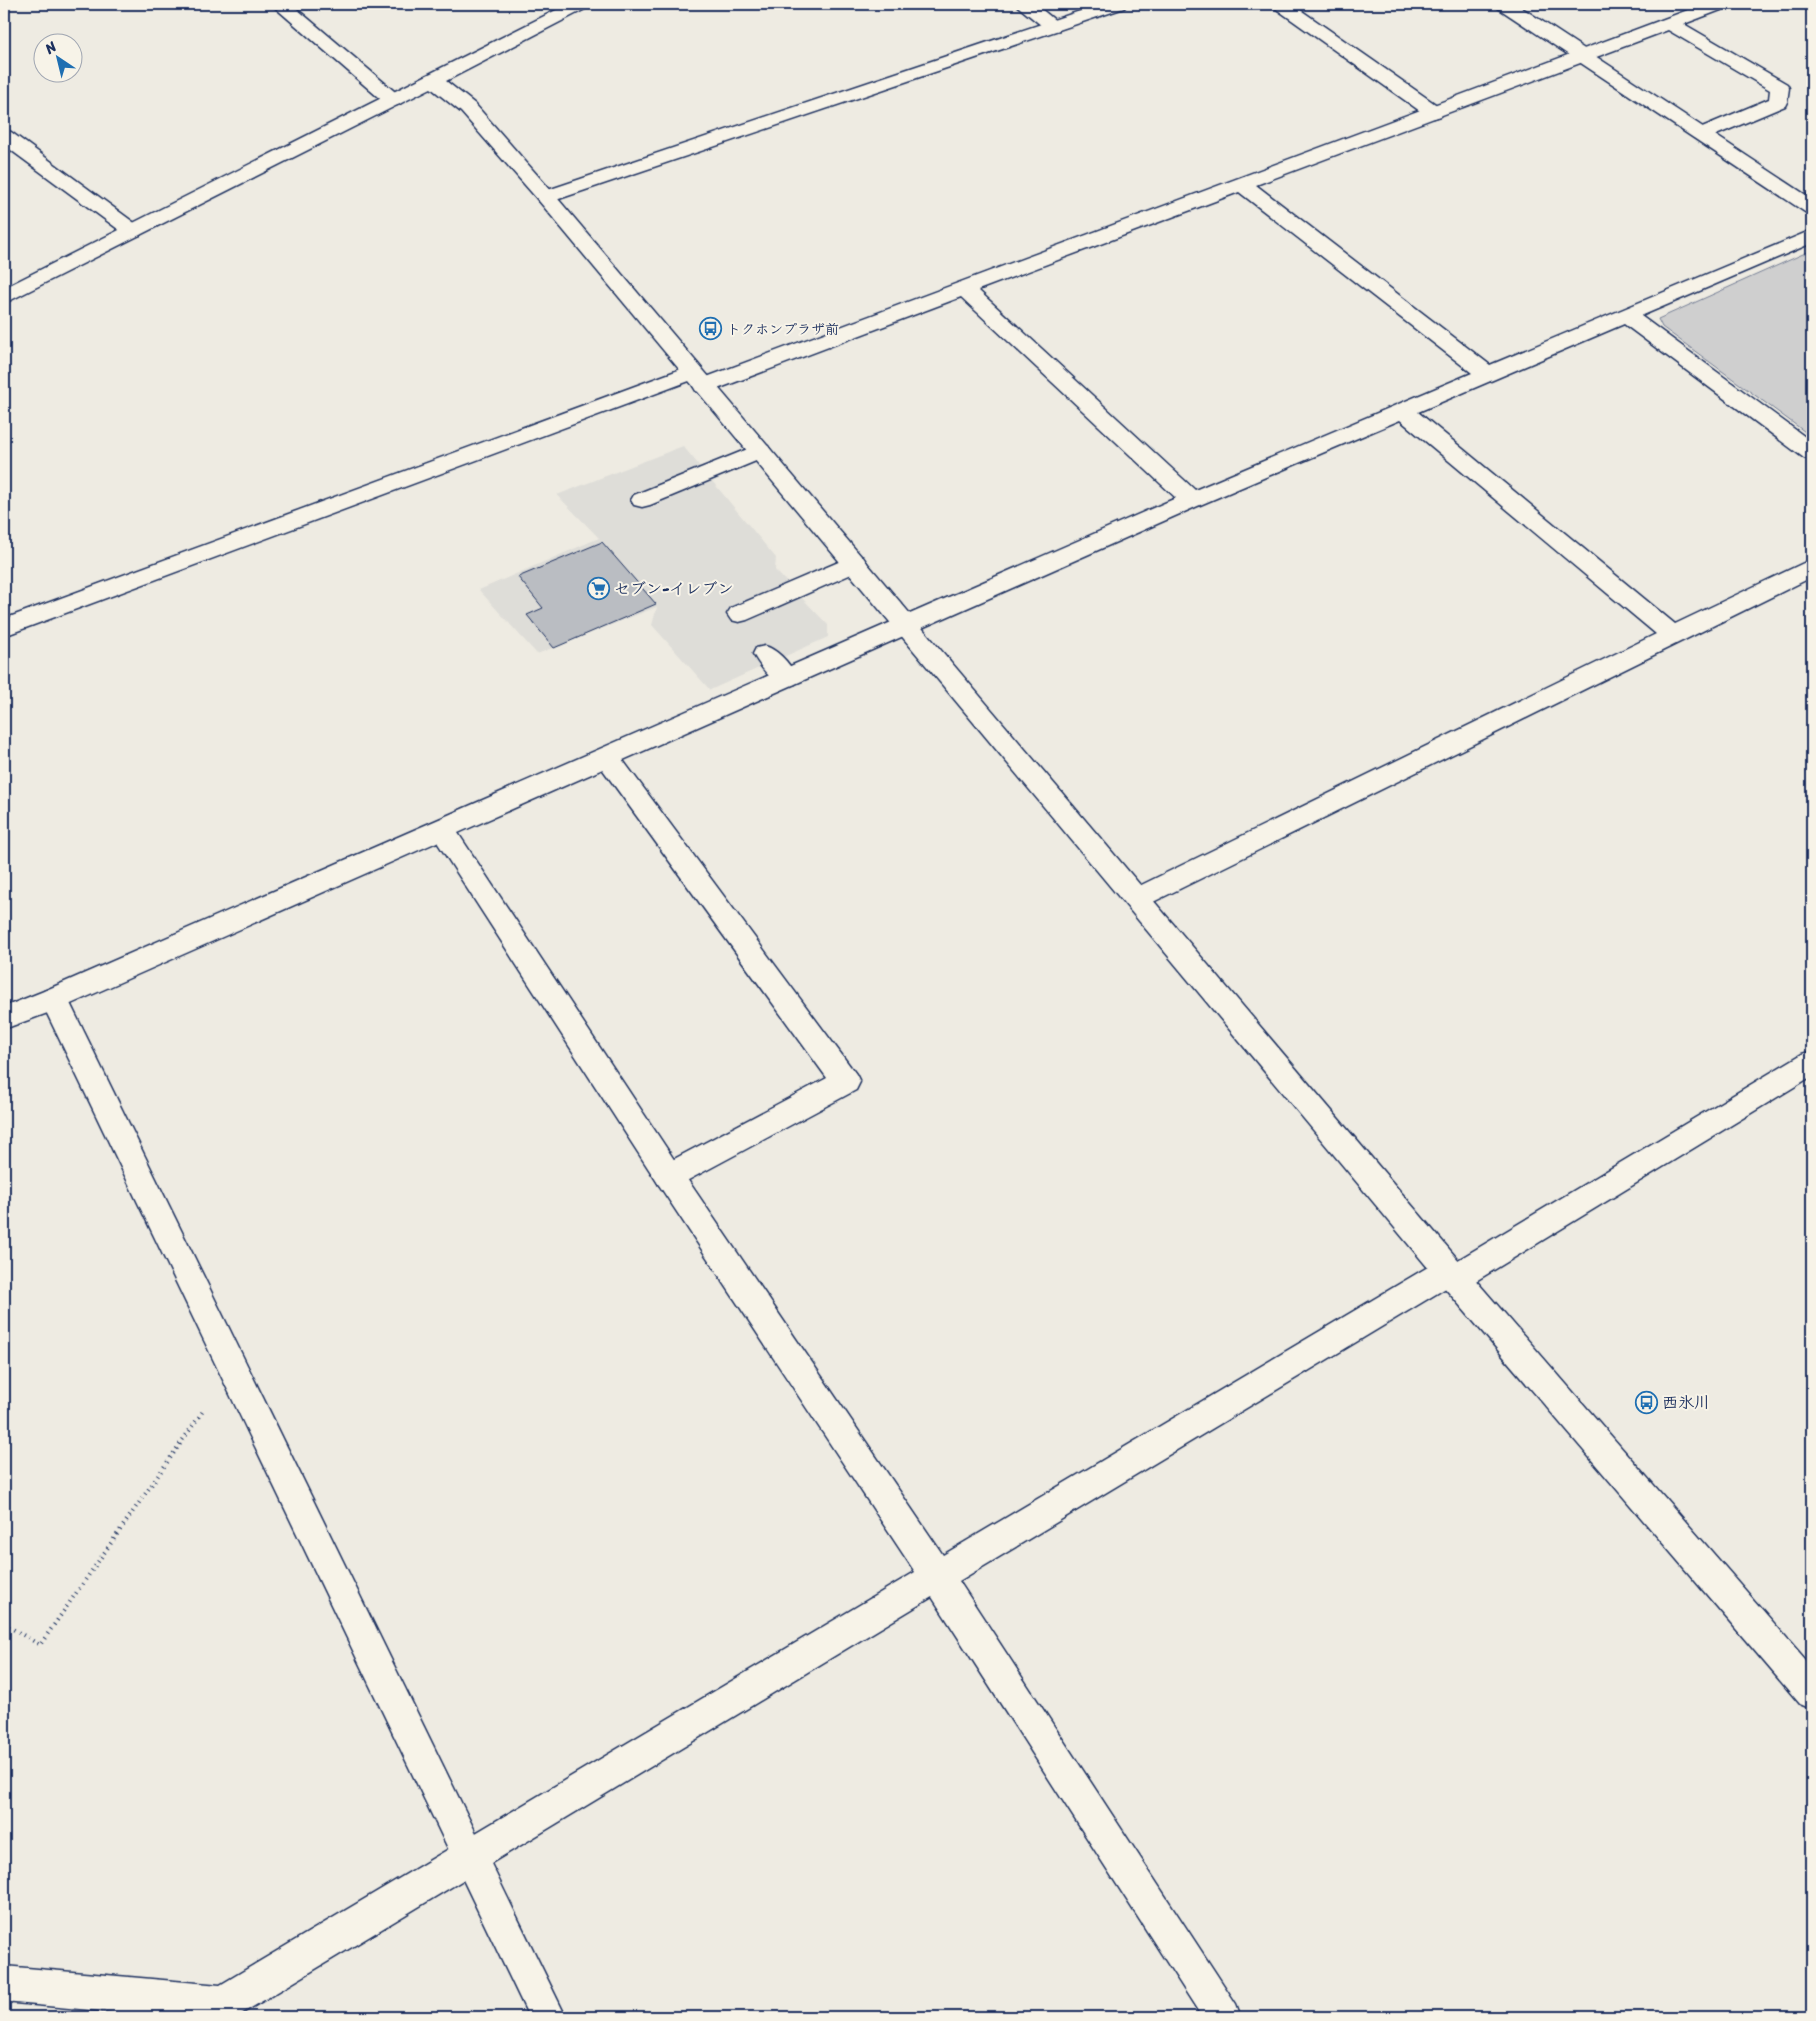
<svg xmlns="http://www.w3.org/2000/svg" width="1816" height="2021" viewBox="0 0 1816 2021" font-family="Sriracha,'Klee One',sans-serif">
<style>
.built{fill:#deddd8}
.green{fill:#cfcfcf;stroke:#757f96}
.building{fill:#babdc2;stroke:#1b2f5e}
.lines{fill:none;stroke-linecap:round;stroke-linejoin:round}
.service-casing{stroke:#1b2f5e;stroke-width:3}
.minor-casing{stroke:#1b2f5e;stroke-width:3}
.tertiary-casing{stroke:#1b2f5e;stroke-width:3}
.path{stroke:#1b2f5e;stroke-width:4;stroke-dasharray:1 4.5;stroke-linecap:butt}
.service{fill:#f7f3e8;fill-rule:evenodd}
.minor{fill:#f7f3e8;fill-rule:evenodd}
.tertiary{fill:#f7f3e8;fill-rule:evenodd}
.labels{text-anchor:middle;dominant-baseline:central;stroke-width:4;stroke-linejoin:round;paint-order:stroke}
.far-poi-label{font-size:14px;font-weight:bold;fill:#1b2f5e;stroke:#f7f3e8;text-anchor:start}
.poi-label{font-size:16px;font-weight:bold;fill:#1b2f5e;stroke:#f7f3e8;text-anchor:start}
</style>
<rect width="100%" height="100%" fill="#eeebe2"/>
<filter id="ink" filterUnits="userSpaceOnUse"><feTurbulence type="fractalNoise" baseFrequency=".02" numOctaves="2"/><feDisplacementMap in="SourceGraphic" scale="10" xChannelSelector="R" yChannelSelector="G"/><feConvolveMatrix kernelMatrix="1 2 1 2 8 2 1 2 1" color-interpolation-filters="sRGB"/></filter>
<g filter="url(#ink)">
<polygon class="built" points="683,446 776,558 775,570 828,625 828,637 710,690 652,625 657,607 537,654 479,590 599,538 557,495"/>
<polygon class="green" points="1812,250 1812,437 1662,327 1658,319"/>
<polygon class="building" points="602,542 656,604 554,648 527,615 543,608 518,577"/>
<g class="lines">
<defs>
<g id="service">
<polygon points="1015,4 1035,4 1062,26 1059,30 1053,31 1047,30"/>
<polygon points="1272,4 1292,4 1441,108 1443,112 1441,116 1434,118 1427,116 1275,8"/>
<polygon points="760,444 768,446 771,451 768,456 650,505 642,507 634,505 631,500 634,495"/>
<polygon points="855,555 863,557 867,563 863,569 747,620 739,622 731,620 727,614 731,608"/>
<path d="M 765,646 C 779,650 791,666 798,678 L 795,684 C 776,690 762,669 753,654 L 756,648 Z"/>
<polygon points="607,748 616,751 856,1074 860,1082 856,1090 679,1185 669,1188 659,1185 654,1176 659,1167 827,1078 598,763 594,757 598,751"/>
<polygon points="54,988 64,991 68,999 566,2017 529,2017 40,999 44,991"/>
</g>
<g id="minor">
<polygon points="271,4 291,4 400,96 402,100 400,104 393,106 386,104"/>
<polygon points="1101,4 1127,4 1124,8 553,201 546,203 539,201 536,197 539,193"/>
<path d="M 1704,4 L 1729,4 L 1726,8 L 1684,24 L 1787,84 L 1789,88 L 1787,102 L 1785,106 L 1709,138 L 1702,140 L 1695,138 L 1692,134 L 1695,130 L 1769,99 L 1770,90 L 1668,30 L 1256,185 L 1490,365 L 1812,230 L 1812,243 L 1641,316 L 1812,442 L 1812,460 L 1804,458 L 1624,324 L 1418,412 L 1675,624 L 1812,559 L 1812,577 L 1147,905 L 1138,908 L 1129,905 L 1125,898 L 1129,891 L 1656,634 L 1400,420 L 1200,505 L 458,833 L 679,1167 L 943,1555 L 1438,1261 L 1449,1257 L 1458,1260 L 1802,1054 L 1812,1051 L 1812,1076 L 1466,1287 L 1455,1291 L 1446,1288 L 959,1581 L 1236,2004 L 1241,2017 L 1202,2017 L 932,1597 L 236,2017 L 166,2017 L 4,2002 L 4,1966 L 220,1985 L 915,1572 L 659,1185 L 437,842 L 64,1007 L 4,1029 L 4,1007 L 44,991 L 1176,498 L 961,297 L 712,391 L 704,393 L 696,391 L 693,386 L 696,381 ZM 1239,192 L 1472,373 L 1195,490 L 978,290 Z"/>
<polygon points="4,130 11,132 140,227 143,231 140,235 133,237 126,235 4,145"/>
<polygon points="692,365 700,367 703,372 700,377 4,636 4,619"/>
</g>
<g id="tertiary">
<polygon points="568,4 590,4 587,8 446,81 475,104 553,193 1466,1269 1812,1667 1812,1709 1800,1704 1444,1287 539,201 461,112 431,88 11,300 4,302 4,288"/>
<polygon points="1495,4 1516,4 1812,199 1812,214 1805,212 1498,8"/>
</g>
</defs>
<use href="#service" class="service-casing"/>
<use href="#minor" class="minor-casing"/>
<use href="#tertiary" class="tertiary-casing"/>
<polyline class="path" points="4,1624 40,1645 203,1411"/>
<use href="#service" class="service"/>
<use href="#minor" class="minor"/>
<use href="#tertiary" class="tertiary"/>
</g>
</g>
<defs>
<symbol id="bus-ring" viewBox="-11 -11 22 22"><circle r="9.5" fill="#f7f3e8" stroke="#1f6fb2" stroke-width="1.5"/><path d="M-5-6H5V4H4V6H2V4H-2V6H-4V4H-5ZM-3.5-4V0h7V-4ZM-3.5 1.2v1.5H-2V1.2ZM2 1.2v1.5H3.5V1.2Z" fill="#1f6fb2"/></symbol>
<symbol id="supermarket-ring" viewBox="-11 -11 22 22"><circle r="9.5" fill="#f7f3e8" stroke="#1f6fb2" stroke-width="1.5"/><path d="M-6-5.5h2.5l.6 2H6L4.5 2H-2.5L-4.4-4H-6ZM-1.5 3.2a1.3 1.3 0 1 0 .1 0ZM3 3.2a1.3 1.3 0 1 0 .1 0Z" fill="#1f6fb2"/></symbol>
</defs>
<g fill-rule="evenodd">
<use href="#bus-ring" x="698" y="316" width="25" height="25"/>
<use href="#supermarket-ring" x="586" y="576" width="25" height="25"/>
<use href="#bus-ring" x="1634" y="1390" width="25" height="25"/>
</g>
<g class="labels">
<g class="far-poi-label">
<text x="727" y="329">トクホンプラザ前</text>
</g>
<g class="poi-label">
<text x="614" y="588">セブン-イレブン</text>
<text x="1662" y="1402">西氷川</text>
</g>
</g>
<rect width="1816" height="2021" fill="none" stroke="#f7f3e8" stroke-width="20"/>
<rect x="10" y="10" width="1796" height="2001" fill="none" stroke="#1b2f5e" stroke-width="2" filter="url(#ink)"/>
<g transform="translate(58 58) rotate(325)"><circle r="24" fill="#f7f3e8" stroke="#9fa5b1"/>
<path d="M0-4L9 19L0 12L-9 19Z" fill="#1f6fb2"/>
<text y="-8" font-size="14" font-weight="bold" text-anchor="middle" fill="#1b2f5e">N</text>
</g>
</svg>
